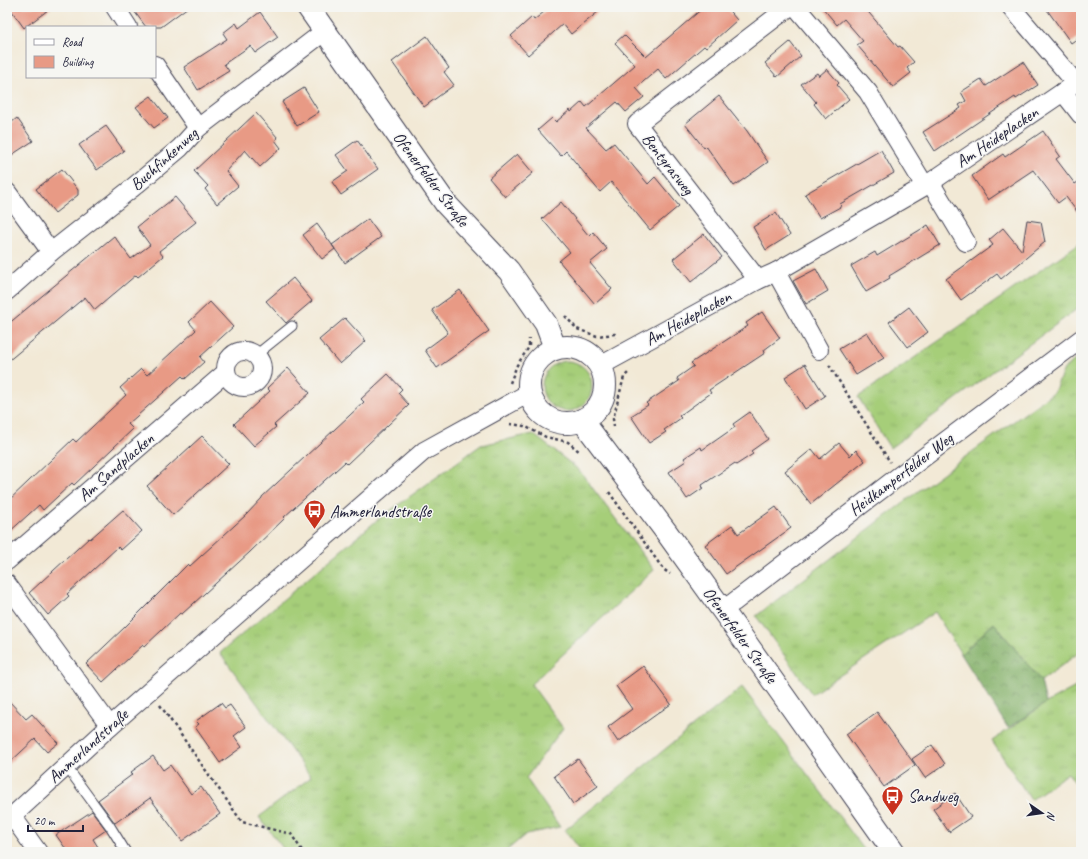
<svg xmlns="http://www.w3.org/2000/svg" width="1088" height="859" viewBox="0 0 1088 859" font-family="Caveat,sans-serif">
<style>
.grass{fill:url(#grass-tufts);stroke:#64785a}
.forest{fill:url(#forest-crowns);stroke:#536a52}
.building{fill:#e89a85}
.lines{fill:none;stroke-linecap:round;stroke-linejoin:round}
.lane-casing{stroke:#414052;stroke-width:11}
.street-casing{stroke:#414052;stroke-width:20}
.secondary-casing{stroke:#414052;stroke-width:24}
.path{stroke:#414052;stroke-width:2.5;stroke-dasharray:3 3;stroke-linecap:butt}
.lane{stroke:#fff;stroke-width:9}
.street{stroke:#fff;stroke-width:18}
.secondary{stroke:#fff;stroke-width:22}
.labels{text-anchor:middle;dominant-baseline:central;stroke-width:3;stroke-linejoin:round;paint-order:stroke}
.street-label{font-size:17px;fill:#22223b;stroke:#f6f6f2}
.poi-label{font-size:17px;fill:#22223b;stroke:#f6f6f2;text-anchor:start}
</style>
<defs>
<pattern id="grass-tufts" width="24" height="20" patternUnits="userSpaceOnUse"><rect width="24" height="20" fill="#a6ce79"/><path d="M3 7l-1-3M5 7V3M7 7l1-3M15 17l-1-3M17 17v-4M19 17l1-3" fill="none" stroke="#8fb16a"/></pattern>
<pattern id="forest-crowns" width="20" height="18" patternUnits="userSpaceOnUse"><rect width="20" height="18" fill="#84b169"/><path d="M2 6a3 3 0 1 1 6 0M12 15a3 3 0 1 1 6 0" fill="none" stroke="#6c9058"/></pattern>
</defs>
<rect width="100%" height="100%" fill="#f6f6f2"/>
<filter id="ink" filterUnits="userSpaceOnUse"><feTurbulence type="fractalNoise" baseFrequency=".025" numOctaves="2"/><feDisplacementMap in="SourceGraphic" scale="8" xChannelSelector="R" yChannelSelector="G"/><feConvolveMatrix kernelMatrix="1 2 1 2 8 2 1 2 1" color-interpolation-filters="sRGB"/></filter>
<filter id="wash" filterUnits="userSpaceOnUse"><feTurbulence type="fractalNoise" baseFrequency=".012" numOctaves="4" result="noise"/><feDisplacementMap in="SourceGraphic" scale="16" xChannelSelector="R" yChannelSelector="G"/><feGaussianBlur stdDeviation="0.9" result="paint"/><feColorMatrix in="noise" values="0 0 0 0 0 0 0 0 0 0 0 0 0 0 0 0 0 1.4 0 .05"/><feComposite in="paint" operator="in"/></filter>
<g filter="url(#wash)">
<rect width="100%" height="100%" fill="#f2e9d6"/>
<g class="grass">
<polygon points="1081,242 1081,306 890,448 858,397"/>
<polygon points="1081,355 1081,651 1041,681 994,623 961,654 935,612 812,694 756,616 917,492 1054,392 1064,369"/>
<circle cx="567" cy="386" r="25"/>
<polygon points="533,434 579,470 654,570 531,684 563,728 526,778 560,827 526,834 505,852 286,852 259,817 311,777 220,653 376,521 481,445"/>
<polygon points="1081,684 1081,791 1068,773 1031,800 992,741 1046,703"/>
<polygon points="742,687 866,852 582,852 565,830"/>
</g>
<polygon class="forest" points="994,623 1041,681 1046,703 1008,728 961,654"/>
<g id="blocks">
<g class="building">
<polygon points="9,7 52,7 24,28"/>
<polygon points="131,7 188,7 161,27 146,27"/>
<polygon points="550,7 604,7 571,34 563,24 528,55 511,36 532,17 534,20"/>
<polygon points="704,7 726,7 737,20 706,48 704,46 666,79 658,69 636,88 644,97 626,112 617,102 586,128 606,149 614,143 648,184 655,177 679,206 650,230 611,182 600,192 566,151 561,156 538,130 552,118 556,122 570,110 571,112 582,102 586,107 635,65 615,43 624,35 646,57"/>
<polygon points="822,7 864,7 898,47 900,46 914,62 907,68 911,73 893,87 857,45 863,41 844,19 837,25"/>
<polygon points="1045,7 1081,7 1081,36 1071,43"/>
<polygon points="260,12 278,37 255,53 250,46 224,64 229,71 198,90 184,67 227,39 223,33 236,23 239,28"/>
<polygon points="427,36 449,68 444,72 454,85 424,107 392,62"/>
<polygon points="790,42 801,56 777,77 765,63"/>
<polygon points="1023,62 1038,85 1016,99 1015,97 935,151 923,132 961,108 959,105 966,101 961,92 981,79 986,86"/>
<polygon points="827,69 839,83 837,85 849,99 826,119 814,104 816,102 801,84 817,73 819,76"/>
<polygon points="304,88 319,112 297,126 282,102"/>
<polygon points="151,96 168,118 154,128 136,107"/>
<polygon points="719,96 747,131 768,162 734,186 706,146 704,148 685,124"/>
<polygon points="256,113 278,138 275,140 281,148 260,167 245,150 226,171 238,186 217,204 205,189 208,186 194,171"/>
<polygon points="17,118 33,141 7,158 7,126"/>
<polygon points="106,126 124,151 97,170 79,145"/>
<polygon points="1043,131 1060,156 1056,159 1075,184 1081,180 1081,217 1066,197 1058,203 1033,170 988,200 972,176 1003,154 1005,157"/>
<polygon points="357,140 378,169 341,195 332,182 348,171 336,155"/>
<polygon points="881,150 894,173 840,204 842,206 820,218 805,194"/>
<polygon points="517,154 533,173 505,197 489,178"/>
<polygon points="62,169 78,190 78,195 55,213 36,189"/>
<polygon points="175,197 196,222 159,251 163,256 138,277 136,275 95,310 85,297 7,362 7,325 114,236 131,259 150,245 137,227"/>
<polygon points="561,202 589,236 593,232 607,249 590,263 612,289 595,304 559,261 570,252 542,219"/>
<polygon points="776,213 790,235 766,250 753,227"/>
<polygon points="368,219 381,237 345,263 332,245"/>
<polygon points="1027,220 1041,222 1045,242 1001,279 997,274 961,300 946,279 993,245 989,240 1003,228 1022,251"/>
<polygon points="317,224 335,249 322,259 303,235"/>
<polygon points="928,225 940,245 889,276 890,278 866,292 851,266 875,252 877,256"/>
<polygon points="704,234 722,257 691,282 673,259"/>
<polygon points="816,269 828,291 806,304 793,281"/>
<polygon points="293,278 312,301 286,323 266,301"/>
<polygon points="460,290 489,331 437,368 425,350 448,333 432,310"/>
<polygon points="210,302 233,327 200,357 204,362 185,379 182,376 128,424 133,429 74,485 72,483 43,510 39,505 7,534 7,502 73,439 76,442 126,395 120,388 141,369 147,375 196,330 189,322"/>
<polygon points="909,307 928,332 908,347 889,322"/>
<polygon points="762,312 780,338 764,350 765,353 709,390 711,393 679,416 681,418 664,430 666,432 649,443 631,416 648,405 646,403 679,381 677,378 694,366 691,363 748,326 746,323"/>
<polygon points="345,318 366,341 340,364 319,340"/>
<polygon points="867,332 884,358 856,375 839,349"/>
<polygon points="805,364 825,396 805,409 785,377"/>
<polygon points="288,368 310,393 274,425 276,427 254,446 234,424 270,391 267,388"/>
<polygon points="388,374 402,389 398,393 409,405 347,464 345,462 284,517 285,518 250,552 182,614 180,613 144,647 143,645 103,682 86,664 125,627 188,564 190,566 246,515 262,498 262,497 364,402 361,399"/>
<polygon points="750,412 768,439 751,451 753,454 736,465 735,463 702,485 703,488 687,499 669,472 686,461 684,458 701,447 702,450 735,427 733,424"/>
<polygon points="202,436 229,464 173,515 147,486"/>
<polygon points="839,443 850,456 856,450 865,461 811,504 785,471 812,449 820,459"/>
<polygon points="776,507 791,528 726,574 705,545 732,525 738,534"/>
<polygon points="123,510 142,531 121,550 118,547 67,594 69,596 48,615 29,593 89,538 90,539"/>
<polygon points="643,666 671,704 618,742 608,727 632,709 616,686"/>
<polygon points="7,699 26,719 32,714 58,743 47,752 35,739 7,765"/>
<polygon points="221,703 225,708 230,705 246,727 234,736 242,747 220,763 195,727 199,724 196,721"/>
<polygon points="877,712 915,765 884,787 846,734"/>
<polygon points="932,745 945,764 925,778 912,759"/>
<polygon points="153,756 163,770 170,765 191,794 201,787 220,814 182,841 150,798 115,823 98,800 133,774 131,772"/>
<polygon points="578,759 598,786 573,804 554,776"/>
<polygon points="955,793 971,817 949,832 933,809"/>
<polygon points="92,811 106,830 93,839 98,847 90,852 68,852 56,835"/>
</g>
</g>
</g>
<g filter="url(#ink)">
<use href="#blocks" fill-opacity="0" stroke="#414052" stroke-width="1"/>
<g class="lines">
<defs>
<g id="lane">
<polyline points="256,355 292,326"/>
<polyline points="66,766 110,826 126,852"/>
</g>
<g id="street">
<polyline points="115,7 128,27"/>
<polyline points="796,7 868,92 925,186"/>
<polyline points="1011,7 1075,82"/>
<polyline points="155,65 198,128"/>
<polyline points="1063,92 1081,115"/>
<polyline points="930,182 966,242"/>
<polyline points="7,192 51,252"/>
<polyline points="776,272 819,350"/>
<polyline points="758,280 637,124 789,7"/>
<polyline points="7,291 51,252 131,189 180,148 198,128 325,31"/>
<circle cx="244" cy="369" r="18"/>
<polyline points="600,366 758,280 776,272 925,186 1063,92 1081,78"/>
<polyline points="7,561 225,373"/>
<polyline points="7,584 110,726"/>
<polyline points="722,610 734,602 899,476 1081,339"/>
<polyline points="12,816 38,852"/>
<polyline points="7,821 110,726 424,451 529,393"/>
</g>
<g id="secondary">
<polyline points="308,7 446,204 509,271 546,324 555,348"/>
<circle cx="567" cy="385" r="38"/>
<polyline points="582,420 667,533 739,633 894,852"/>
</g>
</defs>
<use href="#lane" class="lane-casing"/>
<use href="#street" class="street-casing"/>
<use href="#secondary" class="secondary-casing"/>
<g class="path">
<polyline points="565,316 577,329 597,336 615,334 616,337"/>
<polyline points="829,365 890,462"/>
<polyline points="510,383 517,365 529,347 529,339"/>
<polyline points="510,424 524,426 546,437 568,442 580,452"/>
<polyline points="614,427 613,419 624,377 628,373"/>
<polyline points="609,492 663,569 670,574"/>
<polyline points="160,705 242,822 291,834 303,852"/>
</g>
<use href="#lane" class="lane"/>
<use href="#street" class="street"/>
<use href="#secondary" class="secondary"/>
</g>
</g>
<defs>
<symbol id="bus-pin" viewBox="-11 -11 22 30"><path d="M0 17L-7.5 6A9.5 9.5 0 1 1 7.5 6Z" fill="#c8321e" stroke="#f6f6f2"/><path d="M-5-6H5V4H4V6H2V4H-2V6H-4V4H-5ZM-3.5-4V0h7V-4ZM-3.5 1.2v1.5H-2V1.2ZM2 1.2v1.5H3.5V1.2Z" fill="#fff"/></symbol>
</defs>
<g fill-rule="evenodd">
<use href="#bus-pin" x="302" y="498" width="25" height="34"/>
<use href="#bus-pin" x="880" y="784" width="25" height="34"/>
</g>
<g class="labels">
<g class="street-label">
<text transform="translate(997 137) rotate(-34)">Am Heideplacken</text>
<text transform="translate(164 159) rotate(-42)">Buchfinkenweg</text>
<text transform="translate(668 164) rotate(52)">Bentgrasweg</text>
<text transform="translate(431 179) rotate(53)">Ofenerfelder Straße</text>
<text transform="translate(688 318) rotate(-29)">Am Heideplacken</text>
<text transform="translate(116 467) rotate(-41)">Am Sandplacken</text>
<text transform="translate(901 474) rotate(-37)">Heidkamperfelder Weg</text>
<text transform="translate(740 635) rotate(54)">Ofenerfelder Straße</text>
<text transform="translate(88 746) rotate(-42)">Ammerlandstraße</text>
</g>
<g class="poi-label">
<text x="330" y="511">Ammerlandstraße</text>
<text x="908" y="796">Sandweg</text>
</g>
</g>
<rect width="1088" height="859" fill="none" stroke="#f6f6f2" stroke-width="24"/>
<rect x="26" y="26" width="130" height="52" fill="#f6f6f2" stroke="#a1a1a9"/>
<rect x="34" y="39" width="20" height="6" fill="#ffffff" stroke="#a1a1a9"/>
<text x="62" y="46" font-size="12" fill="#22223b">Road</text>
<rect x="34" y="56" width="20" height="12" fill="#e89a85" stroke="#a1a1a9"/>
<text x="62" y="66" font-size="12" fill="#22223b">Building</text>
<g transform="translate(1042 813) rotate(103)" stroke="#f6f6f2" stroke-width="3" paint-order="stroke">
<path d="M0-3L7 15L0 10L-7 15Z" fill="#22223b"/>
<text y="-6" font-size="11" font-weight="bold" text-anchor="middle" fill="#22223b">N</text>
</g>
<path d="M28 825v6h55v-6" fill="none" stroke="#22223b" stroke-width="2"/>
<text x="34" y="825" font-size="12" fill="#22223b" stroke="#f6f6f2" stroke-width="3" paint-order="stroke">20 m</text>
</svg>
